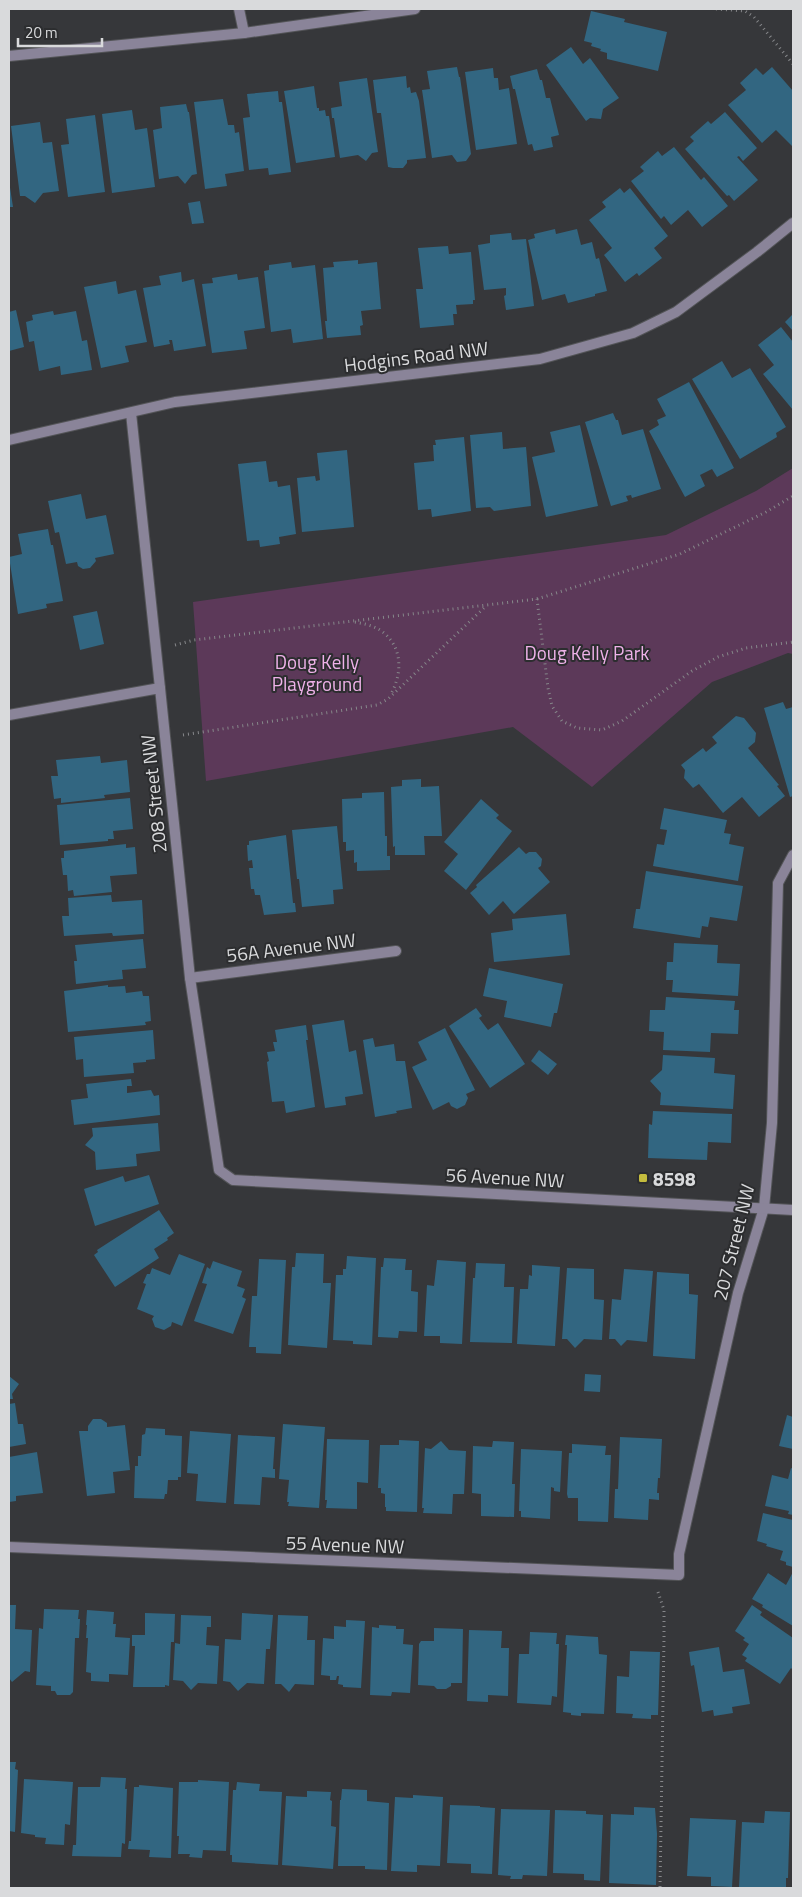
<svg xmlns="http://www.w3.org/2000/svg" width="802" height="1897" viewBox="0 0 802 1897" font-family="'Titillium Web',sans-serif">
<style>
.green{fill:#5c3959}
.building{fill:#326681}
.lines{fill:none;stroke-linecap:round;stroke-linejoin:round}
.minor-casing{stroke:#535457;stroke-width:12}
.tertiary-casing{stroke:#535457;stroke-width:12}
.path{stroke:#86878a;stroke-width:3;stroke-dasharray:1 4;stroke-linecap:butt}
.minor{stroke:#8a8499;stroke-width:10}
.tertiary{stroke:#8a8499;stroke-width:10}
.poi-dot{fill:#c4bc3e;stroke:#2c2d2f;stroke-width:2}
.labels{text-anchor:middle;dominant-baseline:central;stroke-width:4;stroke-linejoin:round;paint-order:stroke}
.street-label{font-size:19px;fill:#d9dadc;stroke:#2c2d2f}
.park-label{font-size:19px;fill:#eeb1e8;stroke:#2c2d2f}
.poi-label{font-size:19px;font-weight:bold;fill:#d9dadc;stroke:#2c2d2f;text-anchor:start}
</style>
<rect width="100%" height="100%" fill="#36373a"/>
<polygon class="green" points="793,468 793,654 788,653 712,682 592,787 513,727 206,781 193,602 666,535 756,491"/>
<g class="building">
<polygon points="591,11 625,19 624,22 667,32 658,71 607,59 607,53 600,51 601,49 591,46 592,43 584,41"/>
<polygon points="571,47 583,64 590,58 619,98 603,109 601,119 590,118 586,121 546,65"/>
<polygon points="457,67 459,77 460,77 471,154 466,161 457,162 452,155 432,158 422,90 430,89 427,71"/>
<polygon points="772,67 793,91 792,146 776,130 762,143 728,105 746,90 740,83 756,68 763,75"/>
<polygon points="493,68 494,78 498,78 499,90 509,88 517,144 476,150 465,72"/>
<polygon points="537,69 540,80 542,80 546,98 550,98 559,135 551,137 553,147 534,151 532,144 528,145 515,89 513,89 510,76"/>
<polygon points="406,76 407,88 410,87 411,93 416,92 419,101 426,158 407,160 407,163 403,168 393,168 388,167 381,113 377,113 373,80"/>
<polygon points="367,78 378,152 372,153 366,161 358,155 340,158 334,118 332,118 331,108 342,106 339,82"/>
<polygon points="314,86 317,108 319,108 319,111 325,110 326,116 329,116 335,157 296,163 284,91"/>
<polygon points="278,91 279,102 282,102 291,172 269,175 268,168 249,170 243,118 250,117 247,94"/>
<polygon points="223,99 228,125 234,125 235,133 239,132 244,171 225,174 227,186 205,189 194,102"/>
<polygon points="186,104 188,112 189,112 197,174 192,175 185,184 178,176 159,179 153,130 162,128 160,107"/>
<polygon points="132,110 135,130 147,128 155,187 112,193 102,114"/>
<polygon points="725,112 757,148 743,161 739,156 737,157 758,180 734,201 729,195 727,196 685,149 694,141 690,137 708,121 711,124"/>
<polygon points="95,115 105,192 68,197 61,145 69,144 66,119"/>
<polygon points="40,122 43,143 52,142 59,191 43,193 35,203 25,196 20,196 11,126"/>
<polygon points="674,147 701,180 704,177 728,206 702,227 688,210 671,225 664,216 661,219 631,181 644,171 640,167 658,151 662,156"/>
<polygon points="9,181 13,207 9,207"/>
<polygon points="620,188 624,193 630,188 668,236 654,248 662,258 639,276 637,273 625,282 604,255 612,248 589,220 606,207 602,202"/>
<polygon points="200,201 204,223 192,224 188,203"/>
<polygon points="555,229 556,234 577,229 581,245 592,242 596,259 599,258 607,291 595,294 595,296 568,303 565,294 542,300 528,240 535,238 534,234"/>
<polygon points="511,233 512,240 526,239 534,306 506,310 504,296 506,295 506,288 484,290 478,245 490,243 490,235"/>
<polygon points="448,246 449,254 471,252 475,300 473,300 473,304 456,305 457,314 453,314 454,325 420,328 416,289 423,289 418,248"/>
<polygon points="358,260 358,264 377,262 381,309 361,311 363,325 360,326 361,335 327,338 325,321 327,321 323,268 334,267 333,262"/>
<polygon points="291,262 292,268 315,265 323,339 293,343 291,329 271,332 264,271 269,270 269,265"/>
<polygon points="181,272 182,282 194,279 206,346 174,351 172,340 169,340 170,344 154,347 143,288 161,285 159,276"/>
<polygon points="237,274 238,280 258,277 265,328 244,331 247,349 212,353 202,284 213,283 212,278"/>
<polygon points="116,281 118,294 136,290 147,342 125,346 129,362 101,368 84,287"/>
<polygon points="16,310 24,347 9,351 9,312"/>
<polygon points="53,311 54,315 76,311 82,341 87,340 92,370 61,375 60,366 39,371 34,341 29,342 26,322 33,320 32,315"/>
<polygon points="793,314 793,331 785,322"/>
<polygon points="781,327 793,342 793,410 763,374 774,365 758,345"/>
<polygon points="722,361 732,378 750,368 786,427 776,433 777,437 740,459 692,379"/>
<polygon points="689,382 734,468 717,477 712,469 700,475 705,486 685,497 649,431 659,425 657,420 666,416 657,399"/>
<polygon points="613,413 616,420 618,420 622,435 643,429 661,489 632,498 631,495 626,496 628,501 611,506 585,422"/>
<polygon points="580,425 598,506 546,517 532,457 555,452 550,432"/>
<polygon points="502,432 503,449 526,447 531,506 494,511 490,507 476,508 470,435"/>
<polygon points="464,437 471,511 432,517 431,509 418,510 414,463 434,461 433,445 436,445 435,440"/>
<polygon points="347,450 354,527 302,532 297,478 315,476 316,481 320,480 317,453"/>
<polygon points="266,461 269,482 277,481 278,487 290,485 296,534 279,537 280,544 260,547 259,540 247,541 238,464"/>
<polygon points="81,494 86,519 106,515 114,554 95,558 96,561 90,568 83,569 78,566 77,562 66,564 59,532 55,533 48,501"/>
<polygon points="48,529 51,545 53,545 63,601 46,604 47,608 18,614 9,557 22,554 18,534"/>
<polygon points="97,611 104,644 80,650 73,616"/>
<polygon points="783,702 786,709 793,707 793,796 790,797 764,708"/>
<polygon points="736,716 744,718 756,733 755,742 748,748 779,785 777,786 785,796 759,817 742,797 723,813 699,784 693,788 684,778 685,770 681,765 703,748 706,752 717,743 712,737"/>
<polygon points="100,756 101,763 127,760 130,792 104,795 105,798 61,803 61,798 54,799 51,776 58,776 56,760"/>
<polygon points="421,779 421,787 439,786 442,836 424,836 425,855 395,855 395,846 393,847 391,787 402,786 402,780"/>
<polygon points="384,792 385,836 387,836 387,856 390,856 390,870 357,871 357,862 354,863 354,850 346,851 346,842 343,842 342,799 362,798 362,793"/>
<polygon points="130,798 133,829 113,831 114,839 108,839 108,841 60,845 57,805"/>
<polygon points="481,799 499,815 496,818 512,831 466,890 444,871 458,854 444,842"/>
<polygon points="664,808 727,820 724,833 731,834 729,844 744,847 738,881 653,866 657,844 664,845 667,830 660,829"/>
<polygon points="337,826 343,889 333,890 334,904 302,907 299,879 297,879 292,830"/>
<polygon points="286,835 293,903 295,903 296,912 264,915 260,895 255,895 254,889 251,889 249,868 253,868 252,860 248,861 247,845 249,845 249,841"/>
<polygon points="126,844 126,848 135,847 137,874 110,876 112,892 74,896 73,890 68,891 67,875 63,875 61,858 64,858 64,851"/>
<polygon points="519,847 526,854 529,852 536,852 542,859 541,866 538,868 550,882 514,914 503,901 489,915 470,893 477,887 476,885"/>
<polygon points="646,871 743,886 737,921 710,917 708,927 702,926 700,938 633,928 636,909 640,909"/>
<polygon points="111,895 112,902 142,900 144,934 113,936 112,933 64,936 62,916 69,916 68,898"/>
<polygon points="566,914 570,955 494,962 491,933 513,930 512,919"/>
<polygon points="143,939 146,968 122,970 123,979 76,984 74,961 77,961 75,945"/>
<polygon points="674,943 718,945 717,963 740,964 738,996 672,992 673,980 666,980 667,962 673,962"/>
<polygon points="489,968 563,984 557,1013 554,1013 551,1027 504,1017 507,1001 483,996"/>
<polygon points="108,985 108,987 125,986 126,993 142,991 143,996 149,996 151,1021 145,1022 146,1025 68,1032 64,991"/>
<polygon points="666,997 735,1001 734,1010 739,1010 738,1034 711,1033 710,1052 663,1050 664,1032 649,1031 650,1010 665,1010"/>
<polygon points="476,1008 482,1016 479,1018 488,1030 498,1023 525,1064 490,1088 449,1026"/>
<polygon points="344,1020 349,1052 356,1050 363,1094 345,1097 346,1105 325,1108 312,1025"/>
<polygon points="306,1025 308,1040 306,1040 315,1107 286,1113 284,1101 272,1102 267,1062 269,1061 267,1052 275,1051 273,1042 277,1042 275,1030"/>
<polygon points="445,1028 475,1090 466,1094 468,1098 465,1105 457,1109 451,1106 449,1102 433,1110 412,1067 427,1060 418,1042"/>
<polygon points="153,1030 155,1059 146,1060 146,1062 133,1063 134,1073 84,1077 83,1059 76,1060 74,1037"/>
<polygon points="373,1038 375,1047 394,1044 396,1061 405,1061 412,1108 396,1111 397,1113 375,1117 363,1040"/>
<polygon points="539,1050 557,1064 548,1075 531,1061"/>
<polygon points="663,1055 715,1058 714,1073 735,1075 733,1109 660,1105 661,1093 650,1081 662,1070"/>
<polygon points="131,1079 132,1086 127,1086 127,1093 151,1090 154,1096 159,1095 160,1115 74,1125 71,1100 88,1098 86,1084"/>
<polygon points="653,1111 732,1114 731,1143 708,1142 707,1160 648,1158 649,1124 652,1125"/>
<polygon points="158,1123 160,1151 136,1154 137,1166 96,1170 95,1152 85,1145 93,1136 92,1128"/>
<polygon points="149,1175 159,1204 95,1226 84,1189 123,1176 125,1182"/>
<polygon points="159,1210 174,1233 167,1238 168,1240 154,1249 159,1258 115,1287 94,1255 98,1252 97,1250"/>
<polygon points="296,1253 324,1254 323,1283 331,1283 327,1348 288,1345 292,1267 295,1267"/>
<polygon points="179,1254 205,1264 182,1326 172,1322 171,1326 164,1330 155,1327 152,1319 154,1316 137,1309 146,1284 143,1283 147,1274 150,1274 152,1268 170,1275"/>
<polygon points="347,1256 376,1258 372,1345 353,1344 353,1341 333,1340 336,1275 343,1275 343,1269 346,1269"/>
<polygon points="384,1258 406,1259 405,1270 412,1270 411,1291 418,1292 417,1332 399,1331 398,1338 378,1337 381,1267 383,1267"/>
<polygon points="259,1259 286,1260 281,1354 256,1353 256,1347 249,1347 252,1296 257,1296"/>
<polygon points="437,1260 466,1262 462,1344 440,1343 440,1336 424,1336 427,1285 434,1286"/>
<polygon points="213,1261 242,1271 237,1286 245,1289 242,1297 246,1299 233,1334 194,1321 207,1284 202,1283 207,1267 210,1269"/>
<polygon points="476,1263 505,1264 504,1287 514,1287 512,1343 470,1342 473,1278 475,1278"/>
<polygon points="532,1265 560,1267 555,1346 517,1344 520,1289 528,1289 529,1275 532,1276"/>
<polygon points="567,1268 594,1269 594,1299 604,1300 602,1340 584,1339 575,1348 567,1339 562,1339"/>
<polygon points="624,1269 653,1271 647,1342 627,1340 621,1346 615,1339 609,1339 612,1299 621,1300"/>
<polygon points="657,1272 689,1274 689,1294 698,1295 695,1359 653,1356"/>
<polygon points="585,1374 601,1375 600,1392 584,1391"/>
<polygon points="9,1376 19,1384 12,1394 13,1399 9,1399"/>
<polygon points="15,1403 18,1424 23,1424 26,1444 9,1447 9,1404"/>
<polygon points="787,1415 793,1417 793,1449 779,1446"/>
<polygon points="93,1419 101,1419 107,1423 107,1427 125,1425 130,1470 113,1472 115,1493 87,1496 79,1431 88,1431 88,1426"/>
<polygon points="283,1424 325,1427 319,1508 288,1506 289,1502 287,1502 289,1480 279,1479"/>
<polygon points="146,1428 165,1429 165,1435 182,1436 181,1477 178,1477 178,1480 168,1480 167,1494 165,1494 164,1499 134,1498 135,1466 138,1466 138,1456 141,1456 142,1435 145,1434"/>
<polygon points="190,1431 231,1434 226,1503 196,1501 198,1474 187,1473"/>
<polygon points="238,1435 275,1437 273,1469 275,1469 275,1478 262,1477 260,1505 234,1504"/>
<polygon points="620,1437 662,1439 660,1478 658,1478 657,1493 659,1493 659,1500 649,1499 648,1520 614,1518 615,1489 618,1489"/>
<polygon points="327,1439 369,1440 368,1483 357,1482 357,1509 326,1508 327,1500 325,1500"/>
<polygon points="399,1440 419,1441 417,1512 386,1511 386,1507 385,1507 385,1494 381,1493 381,1488 378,1488 380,1445 399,1445"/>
<polygon points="441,1441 449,1450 466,1451 464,1494 453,1494 452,1514 423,1513 424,1508 422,1508 425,1448 431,1449"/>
<polygon points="493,1441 514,1442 512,1484 515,1484 514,1517 481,1516 481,1494 472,1493 473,1446 492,1447"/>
<polygon points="572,1444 606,1446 605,1455 611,1455 608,1522 578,1521 578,1498 568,1498 567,1494 569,1453 572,1453"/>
<polygon points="521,1449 562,1451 560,1492 554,1491 554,1488 551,1487 550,1519 521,1517 521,1511 519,1511"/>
<polygon points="37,1452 43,1493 16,1496 16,1501 9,1502 9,1457"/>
<polygon points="791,1468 793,1469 793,1515 788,1514 789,1511 765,1506 772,1475 788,1479"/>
<polygon points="763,1513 793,1520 793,1567 786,1565 786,1562 780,1560 783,1551 766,1546 767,1544 757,1541"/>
<polygon points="793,1572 793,1626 762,1607 763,1605 752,1599 768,1573 786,1585"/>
<polygon points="9,1605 16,1605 15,1629 32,1630 30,1672 25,1671 12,1682 9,1678"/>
<polygon points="752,1605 762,1612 760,1615 793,1638 793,1670 791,1668 780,1684 745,1661 747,1658 742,1655 749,1644 743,1640 745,1638 735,1631"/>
<polygon points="44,1609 79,1610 78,1619 80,1619 79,1638 75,1638 73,1692 70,1695 57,1695 55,1691 51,1691 51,1686 36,1685 39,1628 43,1629"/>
<polygon points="87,1610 114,1612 113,1624 116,1624 115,1637 130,1638 128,1675 109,1674 109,1682 91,1681 91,1673 86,1672 88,1638 86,1638 87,1625 86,1625"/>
<polygon points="145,1613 175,1614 174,1642 171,1642 169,1686 165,1685 165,1687 133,1687 135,1646 132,1646 132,1635 145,1635"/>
<polygon points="242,1613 273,1615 270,1649 266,1649 264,1684 247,1683 238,1691 230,1682 223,1681 225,1639 241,1640"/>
<polygon points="181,1615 211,1616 211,1627 207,1627 206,1645 219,1646 217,1684 198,1683 191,1690 183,1681 173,1680 175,1643 180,1644"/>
<polygon points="278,1615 308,1616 307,1640 315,1640 314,1685 295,1684 289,1692 281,1684 275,1684"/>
<polygon points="346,1620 365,1621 361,1688 343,1687 343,1685 338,1684 339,1676 337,1676 336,1680 330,1680 330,1676 321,1675 323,1638 334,1639 334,1626 346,1627"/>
<polygon points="379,1625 396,1626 396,1629 404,1629 403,1644 413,1645 410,1693 392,1692 391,1696 370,1695 372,1627 379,1628"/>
<polygon points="434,1628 463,1629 462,1683 451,1683 451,1686 446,1689 437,1689 434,1686 418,1685 419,1644 421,1641 434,1641"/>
<polygon points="469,1630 502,1631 501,1648 509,1648 508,1696 488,1695 488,1702 467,1701"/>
<polygon points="530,1632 557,1633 556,1644 559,1644 557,1697 552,1696 551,1705 517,1703 519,1654 529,1654"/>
<polygon points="566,1635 598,1637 599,1654 607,1655 604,1714 581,1713 581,1716 571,1715 571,1713 563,1712 567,1645 565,1645"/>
<polygon points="719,1647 723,1672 744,1669 750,1704 732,1707 733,1713 714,1716 713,1710 702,1712 694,1665 691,1666 689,1652"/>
<polygon points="630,1651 660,1652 658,1715 651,1715 651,1719 632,1718 633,1714 616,1713 617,1676 629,1677"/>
<polygon points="9,1762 16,1762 15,1769 18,1770 15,1832 9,1831"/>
<polygon points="101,1777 126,1778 125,1789 127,1789 125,1844 122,1843 121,1857 72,1856 73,1845 76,1845 78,1787 100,1787"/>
<polygon points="24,1779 73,1782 70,1825 65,1824 64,1845 45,1844 46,1838 35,1837 35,1835 21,1833"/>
<polygon points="198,1780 229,1782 226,1851 203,1850 202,1858 189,1857 190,1854 178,1854 179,1836 177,1836 179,1782 198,1782"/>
<polygon points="237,1782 260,1784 259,1791 282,1792 278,1865 232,1862 232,1855 230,1855 233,1790 236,1790"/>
<polygon points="139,1785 173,1788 171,1858 149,1857 150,1850 128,1849 129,1841 131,1841 134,1787 139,1787"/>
<polygon points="342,1789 367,1790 367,1801 389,1803 387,1870 365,1869 365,1866 338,1866 340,1800 341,1800"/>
<polygon points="307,1791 331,1792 330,1800 332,1801 331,1826 336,1827 333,1869 282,1865 286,1796 307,1797"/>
<polygon points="413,1795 443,1797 440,1866 417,1865 417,1872 391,1871 395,1797 413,1798"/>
<polygon points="450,1805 480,1806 480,1807 495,1808 492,1874 471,1873 471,1864 447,1863"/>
<polygon points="634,1807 655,1808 657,1834 656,1885 609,1883 611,1814 634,1815"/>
<polygon points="501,1809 550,1810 547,1876 523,1875 522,1879 510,1879 511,1876 498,1875"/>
<polygon points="555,1810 586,1811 586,1814 603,1815 600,1881 584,1880 584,1874 553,1873"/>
<polygon points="765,1811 790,1812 788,1878 786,1878 786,1888 739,1888 742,1822 764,1823"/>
<polygon points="690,1818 736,1820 732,1887 711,1886 711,1877 687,1876"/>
</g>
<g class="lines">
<defs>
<g id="minor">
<polyline points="239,9 244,33"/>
<polyline points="9,56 244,33 415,9"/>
<polyline points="131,413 160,688"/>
<polyline points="9,440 175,402 540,359 633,333 676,312 757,252 793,223"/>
<polyline points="190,978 396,951"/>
<polyline points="9,1547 679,1575 679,1554 738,1293 764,1208 772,1123 778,883 793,855"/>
</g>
<polyline id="tertiary" points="9,715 160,688 190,978 219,1170 233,1180 793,1210"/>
</defs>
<use href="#minor" class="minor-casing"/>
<use href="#tertiary" class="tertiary-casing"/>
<g class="path">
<polyline points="716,9 745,11 754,17 793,64"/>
<polyline points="537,599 680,554 766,512 793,496"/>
<path d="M 355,622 C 365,624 376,626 384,633 C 403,649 402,674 391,694"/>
<polyline points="175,645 194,640 537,599 548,688 552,706 562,721 577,728 602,730 622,721 692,671 718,657 746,648 793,642"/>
<polyline points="183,735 377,705 388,699 486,606"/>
<polyline points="658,1592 664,1610 664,1638 660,1888"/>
</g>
<use href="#minor" class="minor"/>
<use href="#tertiary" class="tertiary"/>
</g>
<rect class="poi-dot" x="638" y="1173" width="10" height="10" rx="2.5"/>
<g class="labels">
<g class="street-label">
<text transform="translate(416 356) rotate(-7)">Hodgins Road NW</text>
<text transform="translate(153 794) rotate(-96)">208 Street NW</text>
<text transform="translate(291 947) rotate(-7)">56A Avenue NW</text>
<text transform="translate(505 1177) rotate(3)">56 Avenue NW</text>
<text transform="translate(733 1242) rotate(-76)">207 Street NW</text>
<text transform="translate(345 1544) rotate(2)">55 Avenue NW</text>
</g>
<g class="park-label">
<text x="587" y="652">Doug Kelly Park</text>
<text x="317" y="661">Doug Kelly<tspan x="317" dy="22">Playground</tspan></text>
</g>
<g class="poi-label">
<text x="653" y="1178">8598</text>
</g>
</g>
<rect width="802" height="1897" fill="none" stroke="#d9dadc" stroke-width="20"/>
<path d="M18 38v8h84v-8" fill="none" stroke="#d9dadc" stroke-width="2.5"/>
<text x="25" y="38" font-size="15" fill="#d9dadc" stroke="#2c2d2f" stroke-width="4" paint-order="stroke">20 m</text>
</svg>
